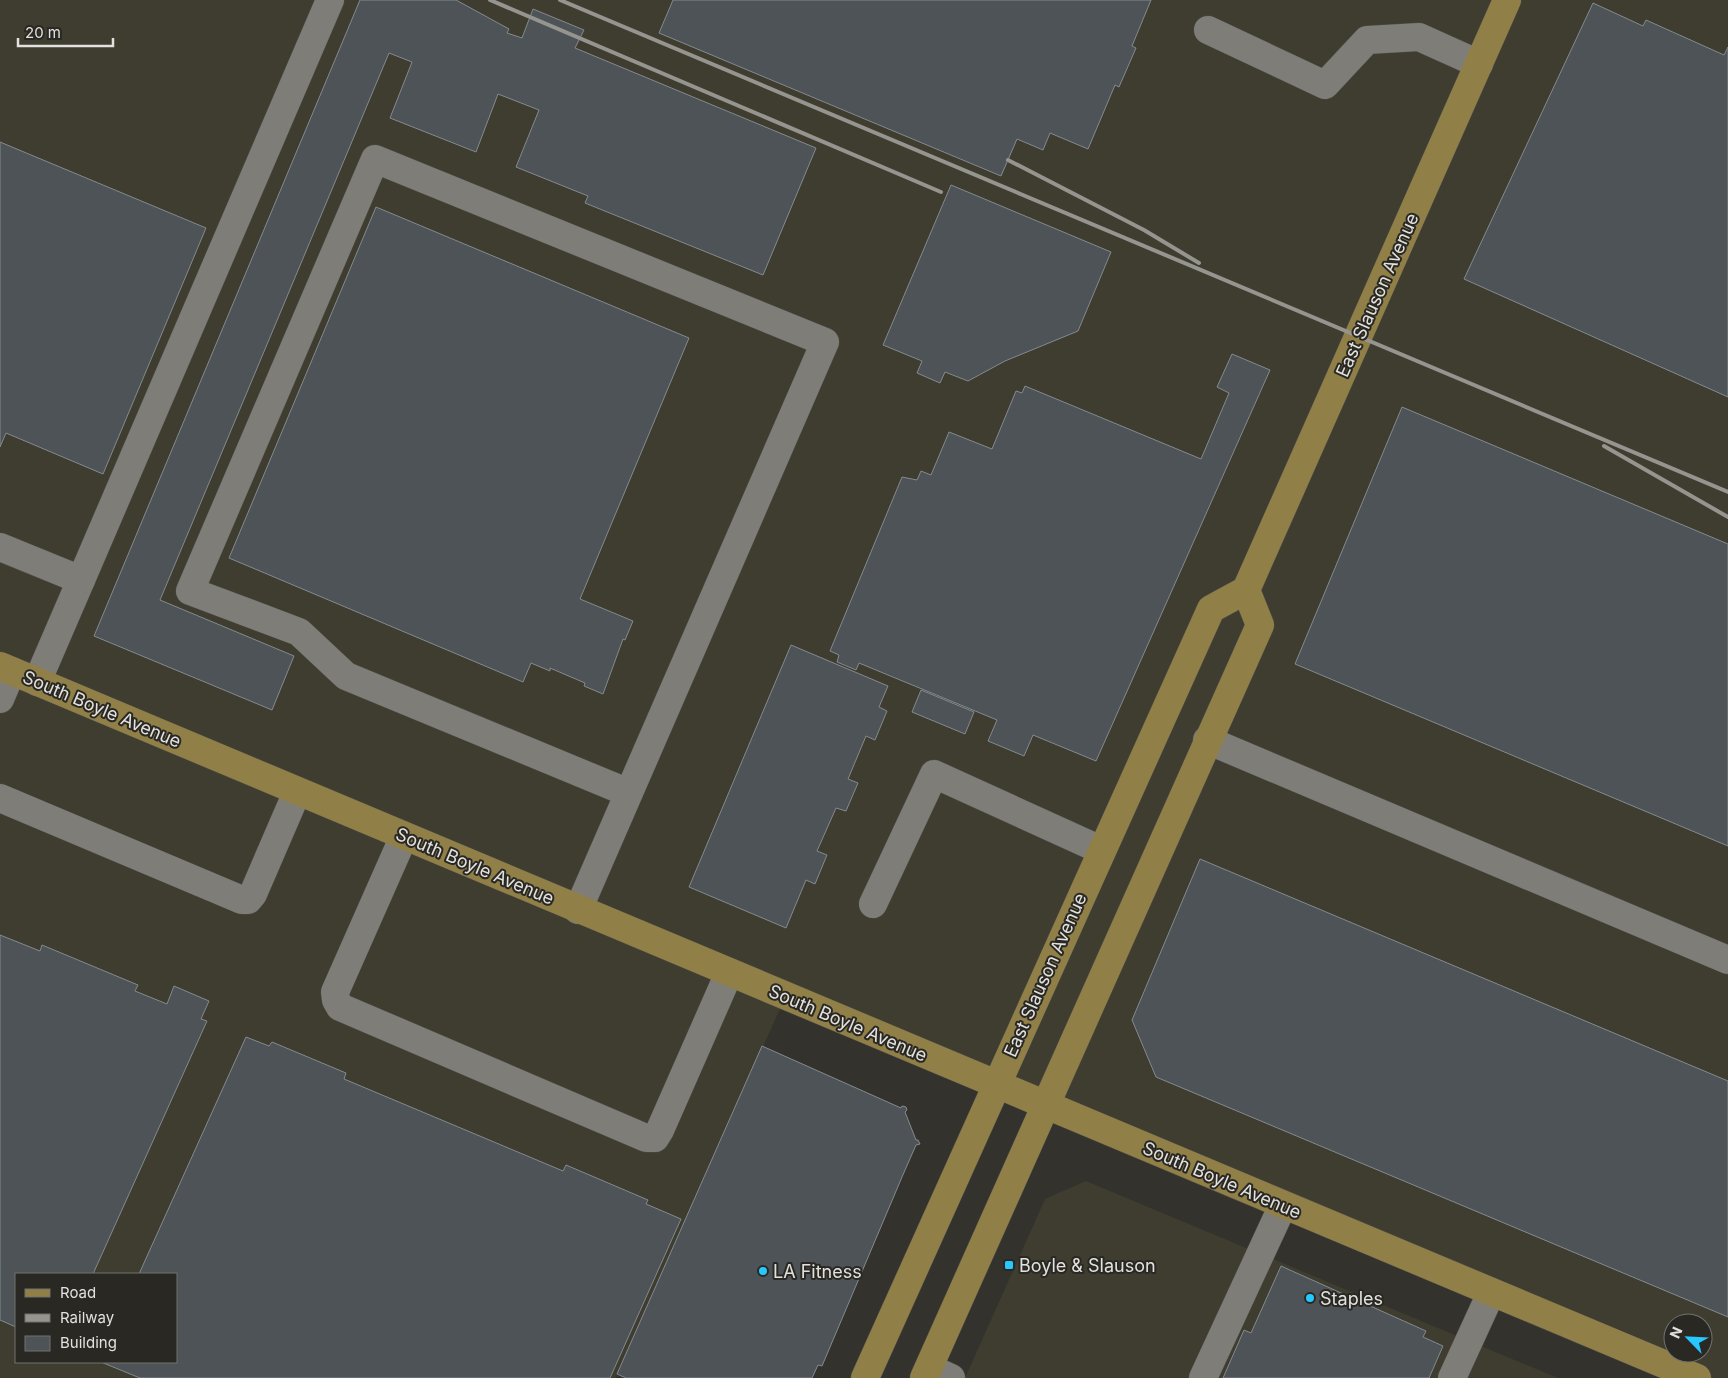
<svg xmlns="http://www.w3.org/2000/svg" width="1728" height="1378" viewBox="0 0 1728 1378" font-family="Inter,sans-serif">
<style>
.built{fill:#3f3c30;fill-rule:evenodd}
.building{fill:#4d5356;stroke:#848b8e}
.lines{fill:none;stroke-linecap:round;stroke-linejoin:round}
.minor-casing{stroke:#4f4e49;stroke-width:29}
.major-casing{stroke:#4f4e49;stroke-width:29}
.minor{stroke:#7f7d77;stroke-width:28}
.major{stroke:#908048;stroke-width:28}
.rail{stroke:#95948f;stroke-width:4}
.poi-dot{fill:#27c8ff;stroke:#292823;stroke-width:2}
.labels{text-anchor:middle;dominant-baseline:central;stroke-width:4;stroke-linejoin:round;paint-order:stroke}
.street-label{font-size:18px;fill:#e2e1de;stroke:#292823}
.poi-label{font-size:18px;fill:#e2e1de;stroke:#292823;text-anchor:start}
</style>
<rect width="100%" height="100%" fill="#33322c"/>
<g class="built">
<path d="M 0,0 L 1728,0 L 1728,1378 L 1710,1378 L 787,993 L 616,1378 L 0,1378 ZM 16,1274 L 176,1274 L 176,1362 L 16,1362 ZM 1673,1323 L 1703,1323 L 1703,1353 L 1673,1353 Z"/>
<polygon points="1086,1181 1558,1378 965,1378 1045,1199"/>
</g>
<g class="building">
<polygon points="360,0 456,0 509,29 507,33 522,38 533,9 584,30 575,48 816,148 763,275 585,203 588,196 516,167 539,110 498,94 476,152 390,118 412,62 389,53 160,600 294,656 272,710 94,636"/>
<polygon points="673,0 1151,0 1132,46 1136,48 1119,87 1115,85 1088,149 1050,133 1043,150 1017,139 1001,176 659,33"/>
<polygon points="1593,3 1643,26 1646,20 1724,55 1728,47 1728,397 1464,279"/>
<polygon points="0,142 206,228 103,474 6,433 0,447"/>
<polygon points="951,185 1111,252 1078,331 1005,361 968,381 945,372 940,383 917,373 922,361 883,345"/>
<polygon points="376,207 689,338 580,599 633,621 625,640 623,639 603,694 584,686 585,683 550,668 550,671 531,663 523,682 229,558"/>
<polygon points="1232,354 1270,370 1096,761 1033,735 1024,756 988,741 997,720 859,663 856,670 837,662 839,655 830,651 902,477 917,480 921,471 931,475 949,432 992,449 1016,391 1022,393 1025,386 1201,459 1229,393 1217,387"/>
<polygon points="1402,407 1728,544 1728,846 1295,664"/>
<polygon points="791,645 888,686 879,707 887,711 875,740 866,736 848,779 858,783 846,811 836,808 817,851 827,855 815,884 806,880 786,928 689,887"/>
<polygon points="921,690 974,712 965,734 912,712"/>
<polygon points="1200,859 1728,1081 1728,1317 1156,1077 1132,1020"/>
<polygon points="0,935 40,951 42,945 138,985 135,991 167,1004 174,986 209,1001 201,1019 207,1021 93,1274 16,1274 16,1327 0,1320"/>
<polygon points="246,1037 269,1046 272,1042 346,1073 344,1079 563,1171 566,1165 648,1200 646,1204 681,1219 610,1378 140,1378 101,1362 176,1362 176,1274 139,1274"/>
<polygon points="762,1046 901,1108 902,1106 906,1107 907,1110 905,1112 916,1140 918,1140 920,1144 916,1145 902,1177 822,1366 818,1365 812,1378 626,1378 617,1374"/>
<polygon points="1281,1266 1426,1331 1423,1337 1443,1346 1429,1378 1223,1378 1244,1330 1251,1333"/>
</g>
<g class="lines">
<defs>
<g id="minor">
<polyline points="1208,30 1325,85 1367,40 1419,37 1479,64"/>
<polyline points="0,547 81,580 37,682"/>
<polyline points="81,580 330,0"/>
<polyline points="0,699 12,671"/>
<polyline points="1207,740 1728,960"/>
<polyline points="0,798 242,900 248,900 253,894 297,792"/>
<polyline points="404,836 335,992 336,1000 340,1007 646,1138 655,1138 660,1130 729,973"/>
<polyline points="873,904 934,774 1101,850"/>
<polyline points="578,910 825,342 375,159 190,591 299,632 346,676 629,793"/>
<polyline points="929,1368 951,1378"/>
<polyline points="1203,1378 1283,1205"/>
<polyline points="1452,1378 1491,1293"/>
</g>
<g id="major">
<polyline points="0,666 1697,1378"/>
<polyline points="865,1378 1211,609 1246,590 1507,0"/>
<polyline points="924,1378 1260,625 1246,590"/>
</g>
</defs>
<use href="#minor" class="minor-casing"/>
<use href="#major" class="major-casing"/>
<use href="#minor" class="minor"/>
<use href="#major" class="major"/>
<g class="rail">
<polyline points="490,0 941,192"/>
<polyline points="560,0 1728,492"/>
<polyline points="1008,160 1144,230 1199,263"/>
<polyline points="1604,446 1728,517"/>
</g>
</g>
<g class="poi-dot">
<rect x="1004" y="1260" width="10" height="10" rx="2.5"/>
<circle cx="763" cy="1271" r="5"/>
<circle cx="1310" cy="1298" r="5"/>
</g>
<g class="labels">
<g class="street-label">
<text transform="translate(1377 295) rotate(-66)">East Slauson Avenue</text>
<text transform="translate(102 709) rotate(23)">South Boyle Avenue</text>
<text transform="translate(475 866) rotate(23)">South Boyle Avenue</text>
<text transform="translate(1045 975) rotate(-66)">East Slauson Avenue</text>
<text transform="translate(848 1023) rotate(23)">South Boyle Avenue</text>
<text transform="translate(1222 1180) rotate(23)">South Boyle Avenue</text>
</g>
<g class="poi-label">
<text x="1019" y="1265">Boyle &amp; Slauson</text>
<text x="773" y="1271">LA Fitness</text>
<text x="1320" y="1298">Staples</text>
</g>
</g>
<rect x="15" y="1273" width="162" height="90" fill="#292823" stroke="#73726e"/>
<rect x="25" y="1289" width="25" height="8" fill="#908048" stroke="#73726e"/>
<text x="60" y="1298" font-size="15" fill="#e2e1de">Road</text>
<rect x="25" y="1314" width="25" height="8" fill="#95948f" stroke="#73726e"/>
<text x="60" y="1323" font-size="15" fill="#e2e1de">Railway</text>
<rect x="25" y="1336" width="25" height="15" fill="#4d5356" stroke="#73726e"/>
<text x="60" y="1348" font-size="15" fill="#e2e1de">Building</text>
<g transform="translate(1688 1338) rotate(294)"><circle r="24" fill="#292823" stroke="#73726e"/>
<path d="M0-4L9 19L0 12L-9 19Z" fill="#27c8ff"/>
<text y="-8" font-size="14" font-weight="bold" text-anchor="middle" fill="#e2e1de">N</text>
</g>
<path d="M18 38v8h95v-8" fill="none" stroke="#e2e1de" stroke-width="2.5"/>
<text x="25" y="38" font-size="15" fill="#e2e1de" stroke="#292823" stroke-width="4" paint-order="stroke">20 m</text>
</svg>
